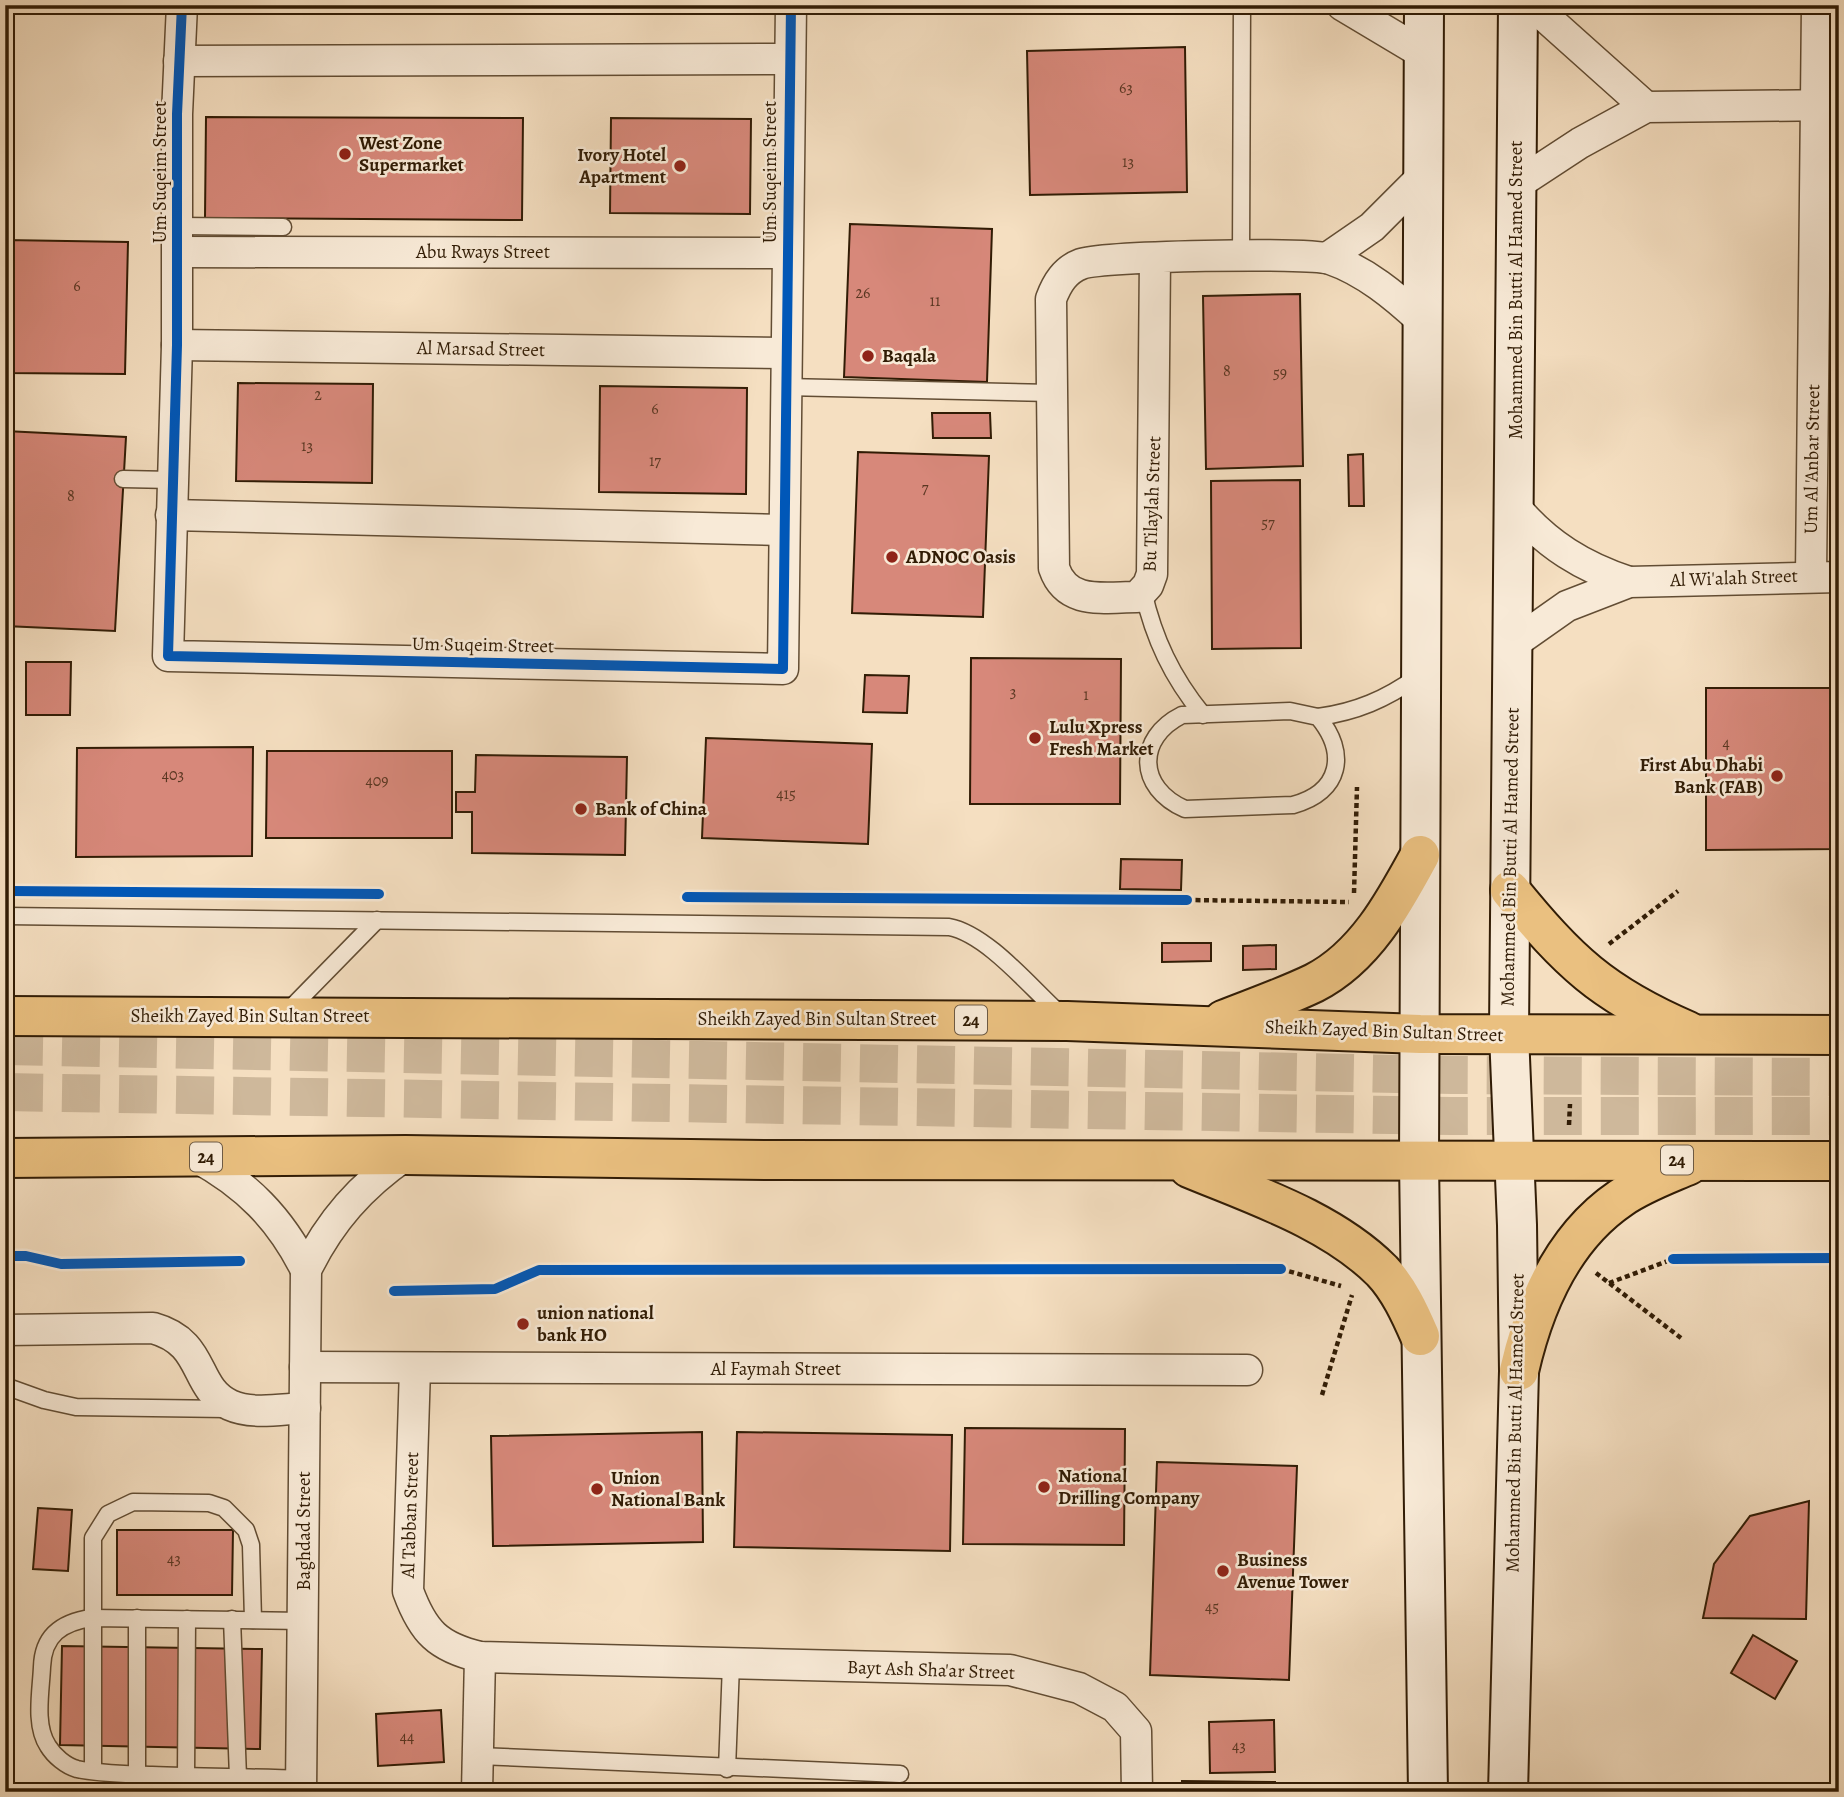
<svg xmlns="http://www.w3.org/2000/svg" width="1844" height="1797" viewBox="0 0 1844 1797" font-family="Alegreya,serif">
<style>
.building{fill:#d7887a;stroke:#311c05;stroke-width:2}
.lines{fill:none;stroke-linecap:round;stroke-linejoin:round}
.highway-tunnel{stroke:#ceb89b;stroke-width:38;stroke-dasharray:38 19;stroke-linecap:butt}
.lane-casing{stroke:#624d34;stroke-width:19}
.street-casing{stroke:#624d34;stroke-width:33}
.secondary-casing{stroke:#311c05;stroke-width:42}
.primary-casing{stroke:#311c05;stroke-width:42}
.path{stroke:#311c05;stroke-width:4.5;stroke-dasharray:5 3.5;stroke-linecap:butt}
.lane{stroke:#f8ead7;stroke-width:16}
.street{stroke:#f8ead7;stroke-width:30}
.secondary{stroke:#f8ead7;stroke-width:38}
.primary{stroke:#eac080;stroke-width:38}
.cycleway-casing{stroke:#f8ead7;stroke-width:15}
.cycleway{stroke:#0057b8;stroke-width:10}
.poi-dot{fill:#8f2418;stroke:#f8ead7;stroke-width:2.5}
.labels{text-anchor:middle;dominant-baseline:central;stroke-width:5;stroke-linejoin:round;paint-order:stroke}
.number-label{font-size:16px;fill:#5a3722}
.shield{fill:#f8ead7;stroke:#6d5a44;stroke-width:2}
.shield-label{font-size:18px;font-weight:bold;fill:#311c05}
.poi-label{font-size:19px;font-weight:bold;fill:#311c05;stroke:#f8ead7;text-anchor:start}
.street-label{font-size:19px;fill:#311c05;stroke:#f8ead7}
</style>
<rect width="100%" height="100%" fill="#f5dfc1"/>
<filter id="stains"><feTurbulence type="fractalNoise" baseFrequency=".00286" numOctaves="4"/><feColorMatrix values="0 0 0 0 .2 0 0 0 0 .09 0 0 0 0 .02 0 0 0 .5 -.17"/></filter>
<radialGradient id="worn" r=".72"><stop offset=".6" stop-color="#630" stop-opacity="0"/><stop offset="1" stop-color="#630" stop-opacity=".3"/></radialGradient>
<g class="building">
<polygon points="1185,47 1187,192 1030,195 1027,51"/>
<polygon points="206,117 523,118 522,220 205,218"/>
<polygon points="611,118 751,119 750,214 610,213"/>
<polygon points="850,224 992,229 987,382 844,377"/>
<polygon points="5,240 128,242 125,374 5,373"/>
<polygon points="1300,294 1303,466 1206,469 1203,296"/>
<polygon points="238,383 373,384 372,483 236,481"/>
<polygon points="600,386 747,388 746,494 599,492"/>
<polygon points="932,413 990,413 991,438 933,438"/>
<polygon points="5,431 126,437 115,631 5,626"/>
<polygon points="858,452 989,456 983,617 852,613"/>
<polygon points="1363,454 1364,506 1349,506 1348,455"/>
<polygon points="1300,480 1301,648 1212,649 1211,481"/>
<polygon points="971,658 1121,659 1120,804 970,804"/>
<polygon points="26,662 71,662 70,715 26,715"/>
<polygon points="865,675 909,676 907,713 863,712"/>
<polygon points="1706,688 1839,688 1839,849 1706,850"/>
<polygon points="706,738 872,744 868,844 702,838"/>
<polygon points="253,747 252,856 76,857 77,748"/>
<polygon points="267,751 452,751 452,838 266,838"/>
<polygon points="476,755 627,757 625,855 472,853 472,812 456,812 456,792 475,792"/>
<polygon points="1121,859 1182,860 1181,890 1120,889"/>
<polygon points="1162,943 1211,943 1211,961 1162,962"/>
<polygon points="1276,945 1276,969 1243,970 1243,946"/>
<polygon points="965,1428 1125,1429 1124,1545 963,1544"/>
<polygon points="702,1432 703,1542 493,1546 491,1436"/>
<polygon points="737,1432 952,1435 950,1551 734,1547"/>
<polygon points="1157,1462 1297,1466 1289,1680 1150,1675"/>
<polygon points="1809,1501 1806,1619 1703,1618 1714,1564 1750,1516"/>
<polygon points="38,1508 72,1510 68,1571 33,1569"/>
<polygon points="117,1530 233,1530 232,1595 117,1595"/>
<polygon points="1753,1635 1797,1661 1775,1699 1731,1673"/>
<polygon points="62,1646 262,1649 260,1749 60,1745"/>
<polygon points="441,1710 444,1762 378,1766 376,1714"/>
<polygon points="1274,1720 1275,1772 1210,1773 1209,1722"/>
<polygon points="1182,1781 1275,1782 1275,1792 1182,1792"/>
</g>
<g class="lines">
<g class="highway-tunnel">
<polyline points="5,1046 1452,1075 1839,1077"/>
<polyline points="5,1092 1452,1116 1839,1116"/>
</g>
<defs>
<g id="lane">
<polyline points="178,226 283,227"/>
<polyline points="1241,256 1242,5"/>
<polyline points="785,387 1052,393"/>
<polyline points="123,479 172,480"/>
<path d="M 1143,591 C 1154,639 1172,677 1203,715"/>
<path d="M 1290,711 L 1318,717 C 1348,753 1341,792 1293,805 L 1185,809 C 1137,788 1136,738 1182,715 Z"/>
<path d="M 1318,717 C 1356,712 1386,699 1417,677"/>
<path d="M 5,916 L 949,927 C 987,934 1031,988 1060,1014"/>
<polyline points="286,1013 377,920"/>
<polyline points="5,1386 44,1400 76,1407 228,1409"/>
<polyline points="232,1619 238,1777"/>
<polyline points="478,1756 900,1774"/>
<polyline points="727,1769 731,1664"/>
<polyline points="93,1770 93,1538 108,1514 133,1502 209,1503 224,1508 246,1530 251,1545 253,1620"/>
<polyline points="137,1774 137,1618"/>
<polyline points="186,1776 187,1619"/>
<path d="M 302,1779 C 252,1777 202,1777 152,1775 C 128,1774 101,1774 77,1769 C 66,1766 54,1756 48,1746 C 34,1725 41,1691 42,1667 C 43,1635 62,1622 92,1618 L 303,1621"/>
</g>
<g id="street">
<polyline points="182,5 177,114 177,345 168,656 783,669 791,5"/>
<polyline points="1342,5 1424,54"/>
<polyline points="1532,5 1646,107"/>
<polyline points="179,61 788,59"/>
<polyline points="1516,185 1580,143 1646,107 1839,105"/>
<polyline points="178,252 787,253"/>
<path d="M 1155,258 L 1152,574 L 1148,585 L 1137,597 C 1104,597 1067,606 1054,568 L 1051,299 C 1057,283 1065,270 1081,264 C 1102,256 1308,252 1330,259 C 1365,271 1395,296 1422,321"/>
<polyline points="1327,258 1372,227 1423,176"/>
<polyline points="177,345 785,353"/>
<path d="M 1515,507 C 1547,545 1583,567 1629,582"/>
<polyline points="171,515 783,530"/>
<polyline points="1811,576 1817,5"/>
<polyline points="1513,644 1567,606 1629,582 1839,577"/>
<path d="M 196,1157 C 246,1184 280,1218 306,1270"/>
<path d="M 5,1330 L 153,1328 C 207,1343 192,1387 230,1405 C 252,1415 281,1409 305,1408"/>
<polyline points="305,1367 1247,1370"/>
<path d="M 415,1368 L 408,1591 C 423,1632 438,1647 480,1657 L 1010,1670 L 1079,1688 L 1115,1707 L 1136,1731 L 1137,1792"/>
<path d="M 301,1792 L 306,1270 C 330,1221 361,1186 406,1155"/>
<polyline points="477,1792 480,1657"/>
</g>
<g id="secondary">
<polyline points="1424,5 1419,1161 1428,1792"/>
<polyline points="1508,1792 1519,1371 1517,1225 1509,1034 1518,5"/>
</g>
<g id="primary">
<path d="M 1510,890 C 1568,961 1602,994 1688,1031"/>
<polyline points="5,1016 1067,1021 1420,1034 1839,1035"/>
<path d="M 1223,1020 C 1253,1008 1285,997 1314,983 C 1365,957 1394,903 1420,855"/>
<polyline points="5,1158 406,1155 769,1160 1839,1161"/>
<path d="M 1189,1168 C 1254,1195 1331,1220 1382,1271 C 1399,1289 1410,1313 1420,1336"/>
<path d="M 1519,1371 C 1534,1305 1562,1238 1621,1198 C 1641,1184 1666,1175 1689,1165"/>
</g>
</defs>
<use href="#lane" class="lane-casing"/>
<use href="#street" class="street-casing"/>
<use href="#secondary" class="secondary-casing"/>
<use href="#primary" class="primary-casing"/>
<g class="path">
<polyline points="1354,893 1357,787"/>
<polyline points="1187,900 1349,902"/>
<polyline points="1609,944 1678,891"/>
<polyline points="1569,1125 1570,1104"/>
<polyline points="1281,1269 1341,1286"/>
<polyline points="1596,1273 1681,1338"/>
<polyline points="1609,1283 1673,1259"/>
<polyline points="1322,1395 1352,1295"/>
</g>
<use href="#lane" class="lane"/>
<use href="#street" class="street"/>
<use href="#secondary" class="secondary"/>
<use href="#primary" class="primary"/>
<defs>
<g id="cycleway">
<polyline points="182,5 177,114 177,345 168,656 783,669 791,5"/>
<polyline points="10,891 379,894"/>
<polyline points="687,897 1187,900"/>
<polyline points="5,1256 26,1256 61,1264 240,1261"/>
<polyline points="1673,1259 1839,1258"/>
<polyline points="394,1291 495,1289 539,1270 1281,1269"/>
</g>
</defs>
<use href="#cycleway" class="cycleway-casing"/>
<use href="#cycleway" class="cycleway"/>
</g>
<g class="poi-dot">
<circle cx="345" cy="154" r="7"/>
<circle cx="680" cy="166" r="7"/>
<circle cx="868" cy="356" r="7"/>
<circle cx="892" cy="557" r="7"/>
<circle cx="1035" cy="738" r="7"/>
<circle cx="1777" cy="776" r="7"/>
<circle cx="581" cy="809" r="7"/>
<circle cx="523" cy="1324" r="7"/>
<circle cx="1044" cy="1487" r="7"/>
<circle cx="597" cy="1489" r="7"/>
<circle cx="1223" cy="1571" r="7"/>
</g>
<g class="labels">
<g class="number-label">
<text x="1126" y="88">63</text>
<text x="1128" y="162">13</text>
<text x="77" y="286">6</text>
<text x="863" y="293">26</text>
<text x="935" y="301">11</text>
<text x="1227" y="371">8</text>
<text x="1280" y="373">59</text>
<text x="318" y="395">2</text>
<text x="655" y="409">6</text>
<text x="307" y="446">13</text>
<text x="655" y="461">17</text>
<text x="925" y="488">7</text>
<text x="71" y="496">8</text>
<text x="1268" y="523">57</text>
<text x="1013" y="692">3</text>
<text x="1086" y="695">1</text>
<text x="1726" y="743">4</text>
<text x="173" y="775">403</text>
<text x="377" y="781">409</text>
<text x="786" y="794">415</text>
<text x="174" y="1559">43</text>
<text x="1212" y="1607">45</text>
<text x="407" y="1737">44</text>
<text x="1239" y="1746">43</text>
</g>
<g class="shield">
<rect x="955" y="1005.5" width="32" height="29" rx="5"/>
<rect x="190" y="1142.5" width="32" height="29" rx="5"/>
<rect x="1661" y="1145.5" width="32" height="29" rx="5"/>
</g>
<g class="shield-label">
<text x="971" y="1020">24</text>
<text x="206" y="1157">24</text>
<text x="1677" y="1160">24</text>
</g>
<g class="poi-label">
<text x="359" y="143">West Zone<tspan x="359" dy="22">Supermarket</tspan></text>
<text x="666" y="155" text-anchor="end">Ivory Hotel<tspan x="666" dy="22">Apartment</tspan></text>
<text x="882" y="356">Baqala</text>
<text x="906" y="557">ADNOC Oasis</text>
<text x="1049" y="727">Lulu Xpress<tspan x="1049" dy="22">Fresh Market</tspan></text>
<text x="1763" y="765" text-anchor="end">First Abu Dhabi<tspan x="1763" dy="22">Bank (FAB)</tspan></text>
<text x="595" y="809">Bank of China</text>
<text x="537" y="1313">union national<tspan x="537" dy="22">bank HO</tspan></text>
<text x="1058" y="1476">National<tspan x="1058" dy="22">Drilling Company</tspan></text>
<text x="611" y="1478">Union<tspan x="611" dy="22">National Bank</tspan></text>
<text x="1237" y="1560">Business<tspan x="1237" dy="22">Avenue Tower</tspan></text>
</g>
<g class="street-label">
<text transform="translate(160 172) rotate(-90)">Um Suqeim Street</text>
<text transform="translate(770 172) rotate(-90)">Um Suqeim Street</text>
<text x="483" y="252">Abu Rways Street</text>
<text transform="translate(1516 290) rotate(-90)">Mohammed Bin Butti Al Hamed Street</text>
<text transform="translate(481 349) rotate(1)">Al Marsad Street</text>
<text transform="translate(1812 459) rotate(-89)">Um Al 'Anbar Street</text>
<text transform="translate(1152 504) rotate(-88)">Bu Tilaylah Street</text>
<text transform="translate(1734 578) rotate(-2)">Al Wi'alah Street</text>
<text transform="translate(483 645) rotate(1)">Um Suqeim Street</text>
<text transform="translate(1510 857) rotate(-89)">Mohammed Bin Butti Al Hamed Street</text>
<text x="250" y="1016">Sheikh Zayed Bin Sultan Street</text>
<text x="817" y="1019">Sheikh Zayed Bin Sultan Street</text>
<text transform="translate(1384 1031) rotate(2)">Sheikh Zayed Bin Sultan Street</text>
<text x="776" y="1369">Al Faymah Street</text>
<text transform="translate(1515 1423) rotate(-89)">Mohammed Bin Butti Al Hamed Street</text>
<text transform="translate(410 1515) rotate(-88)">Al Tabban Street</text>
<text transform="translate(304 1531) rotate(-90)">Baghdad Street</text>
<text transform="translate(931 1670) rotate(2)">Bayt Ash Sha'ar Street</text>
</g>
</g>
<rect width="1844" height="1797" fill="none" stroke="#f5dfc1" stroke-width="28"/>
<rect x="7" y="7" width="1830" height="1783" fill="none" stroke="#311c05" stroke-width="3.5"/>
<rect x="14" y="14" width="1816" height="1769" fill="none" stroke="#311c05" stroke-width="2"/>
<rect width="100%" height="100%" filter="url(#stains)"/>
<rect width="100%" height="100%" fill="url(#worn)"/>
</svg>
